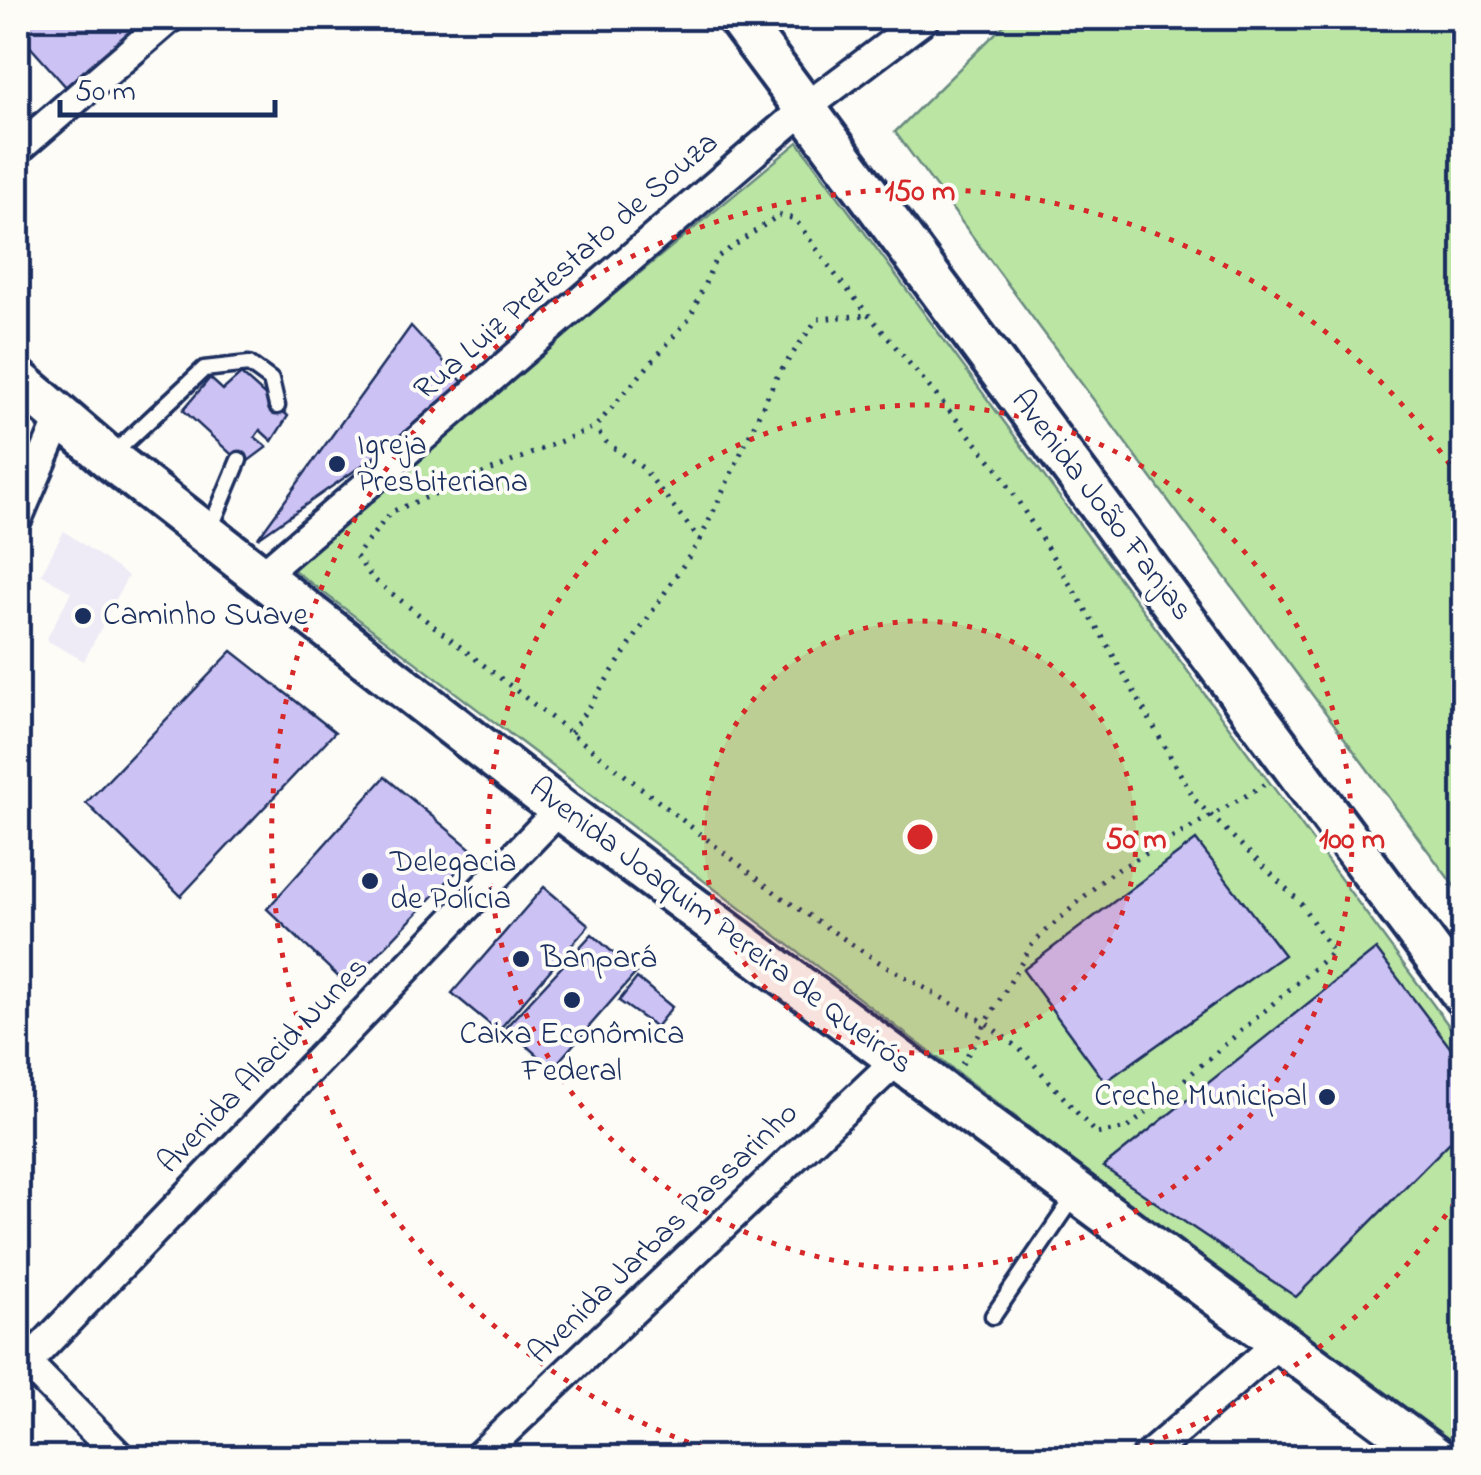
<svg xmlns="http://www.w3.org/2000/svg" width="1481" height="1475" viewBox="0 0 1481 1475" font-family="'Indie Flower',sans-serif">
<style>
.built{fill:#efebf6}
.green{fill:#bae5a3;stroke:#6a8a80;stroke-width:2.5}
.building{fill:#cdc2f4;stroke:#1b2f5e;stroke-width:2.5}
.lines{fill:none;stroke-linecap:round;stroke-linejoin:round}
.lane-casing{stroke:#1b2f5e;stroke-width:21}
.street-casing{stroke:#1b2f5e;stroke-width:35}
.secondary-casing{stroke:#1b2f5e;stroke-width:48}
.path{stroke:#1b2f5e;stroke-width:5;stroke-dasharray:2.5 8;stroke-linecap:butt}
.lane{stroke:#fdfcf7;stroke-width:14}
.street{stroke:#fdfcf7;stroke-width:28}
.secondary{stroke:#fdfcf7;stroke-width:40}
.ring{fill:none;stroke:#d62828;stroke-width:5;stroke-dasharray:5 10}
.poi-dot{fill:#1b2f5e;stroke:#fdfcf7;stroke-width:4}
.labels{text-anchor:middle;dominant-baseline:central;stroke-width:8;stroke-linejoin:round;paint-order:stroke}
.street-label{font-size:32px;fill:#1b2f5e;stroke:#fdfcf7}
.poi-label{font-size:32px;fill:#1b2f5e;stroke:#fdfcf7;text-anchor:start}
.centre{fill:#d62828;stroke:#fdfcf7;stroke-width:5}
.ring-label{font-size:30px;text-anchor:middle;font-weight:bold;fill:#d62828;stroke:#fdfcf7;stroke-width:8;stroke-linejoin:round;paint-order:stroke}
</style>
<rect width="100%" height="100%" fill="#fdfcf7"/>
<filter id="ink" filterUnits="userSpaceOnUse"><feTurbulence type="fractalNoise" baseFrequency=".01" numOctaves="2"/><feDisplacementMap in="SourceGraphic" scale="20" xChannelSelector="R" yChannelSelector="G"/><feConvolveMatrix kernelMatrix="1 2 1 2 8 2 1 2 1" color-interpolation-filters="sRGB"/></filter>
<g filter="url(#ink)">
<polygon class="built" points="64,531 128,576 84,661 46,640 71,592 41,574"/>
<g class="green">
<polygon points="1011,18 1463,18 1463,898 895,132"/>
<polygon points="798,142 1463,1045 1463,1456 287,565"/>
</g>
<g class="building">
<polygon points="18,18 153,18 68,89 18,33"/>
<polygon points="411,326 470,390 258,538"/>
<polygon points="241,374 288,416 272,441 260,430 255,437 267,447 243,465 183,410 210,378 223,390"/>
<polygon points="232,651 335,732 181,896 86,803"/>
<polygon points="385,777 475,852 348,986 267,909"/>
<polygon points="1196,840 1284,955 1105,1082 1023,970"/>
<polygon points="544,887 589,925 498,1031 452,993"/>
<polygon points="592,934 636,973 552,1069 506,1027"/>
<polygon points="1376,949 1464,1066 1464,1128 1296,1297 1103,1167"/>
<polygon points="637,978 672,1007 656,1027 619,1001"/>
</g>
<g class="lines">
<defs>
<g id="lane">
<polyline points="113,454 204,369 249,364 271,380 277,406"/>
<polyline points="210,529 239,460"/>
<polyline points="993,1316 1074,1197"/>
</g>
<g id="street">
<polyline points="18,149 170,18"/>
<polyline points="18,517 60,419"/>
<polyline points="260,577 804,109 925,18"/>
<polyline points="27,1363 121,1458"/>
<polyline points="18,1372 560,809"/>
<polyline points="477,1458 897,1060"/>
<polyline points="1146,1458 1282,1340"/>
</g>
<g id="secondary">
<polyline points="738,18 1464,996"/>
<polyline points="18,380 109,458 560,809 1436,1458"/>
</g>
</defs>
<use href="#lane" class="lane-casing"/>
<use href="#street" class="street-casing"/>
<use href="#secondary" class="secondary-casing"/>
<g class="path">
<polygon points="779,215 795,219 837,277 998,469 1104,639 1195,800 1299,901 1333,952 1128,1128 1096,1134 1024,1053 986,1023 879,962 781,897 372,578 356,556 391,512 595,427 690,318 716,258"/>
<polyline points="700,540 777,376 817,319 868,315"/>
<polyline points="571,733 700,540 643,468 607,443 595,428"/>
<polyline points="962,1064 1033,943 1107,876 1266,784"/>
</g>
<use href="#lane" class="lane"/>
<use href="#street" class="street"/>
<use href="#secondary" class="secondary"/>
</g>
</g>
<circle cx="920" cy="837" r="216" fill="#d62828" fill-opacity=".12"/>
<g class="ring">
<circle cx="920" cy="837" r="216"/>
<circle cx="920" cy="837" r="432"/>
<path d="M1463 1190A648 648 0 0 1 1109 1457M731 1457A648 648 0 1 1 1463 484"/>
</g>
<g class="poi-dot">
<circle cx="337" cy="464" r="10"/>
<circle cx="83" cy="616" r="10"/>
<circle cx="370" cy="881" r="10"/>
<circle cx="521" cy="959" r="10"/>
<circle cx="572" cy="1000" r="10"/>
<circle cx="1327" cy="1097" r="10"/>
</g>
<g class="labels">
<g class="street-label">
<text transform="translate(567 267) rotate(-41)">Rua Luiz Pretestato de Souza</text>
<text transform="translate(1101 506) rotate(53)">Avenida João Fanjas</text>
<text transform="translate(720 927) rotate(37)">Avenida Joaquim Pereira de Queirós</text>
<text transform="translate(264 1066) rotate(-46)">Avenida Alacid Nunes</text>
<text transform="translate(664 1234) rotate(-44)">Avenida Jarbas Passarinho</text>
</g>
<g class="poi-label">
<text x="357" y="446">Igreja<tspan x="357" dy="37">Presbiteriana</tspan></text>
<text x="103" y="616">Caminho Suave</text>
<text x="390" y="863">Delegacia<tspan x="390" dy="37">de Polícia</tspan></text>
<text x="541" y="959">Banpará</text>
<text x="572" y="1035" text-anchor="middle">Caixa Econômica<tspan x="572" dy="37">Federal</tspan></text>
<text x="1307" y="1097" text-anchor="end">Creche Municipal</text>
</g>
</g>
<circle cx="920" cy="837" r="15" class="centre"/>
<g class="ring-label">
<text x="920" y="200">150 m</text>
<text x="1136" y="848">50 m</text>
<text x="1352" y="848">100 m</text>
</g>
<rect width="1481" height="1475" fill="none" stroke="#fdfcf7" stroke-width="60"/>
<rect x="30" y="30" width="1421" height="1415" fill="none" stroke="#1b2f5e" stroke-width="4" filter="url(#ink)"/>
<path d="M60 100v15h215v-15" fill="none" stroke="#1b2f5e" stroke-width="5"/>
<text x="75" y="100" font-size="30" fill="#1b2f5e" stroke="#fdfcf7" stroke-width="8" paint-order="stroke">50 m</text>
</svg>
